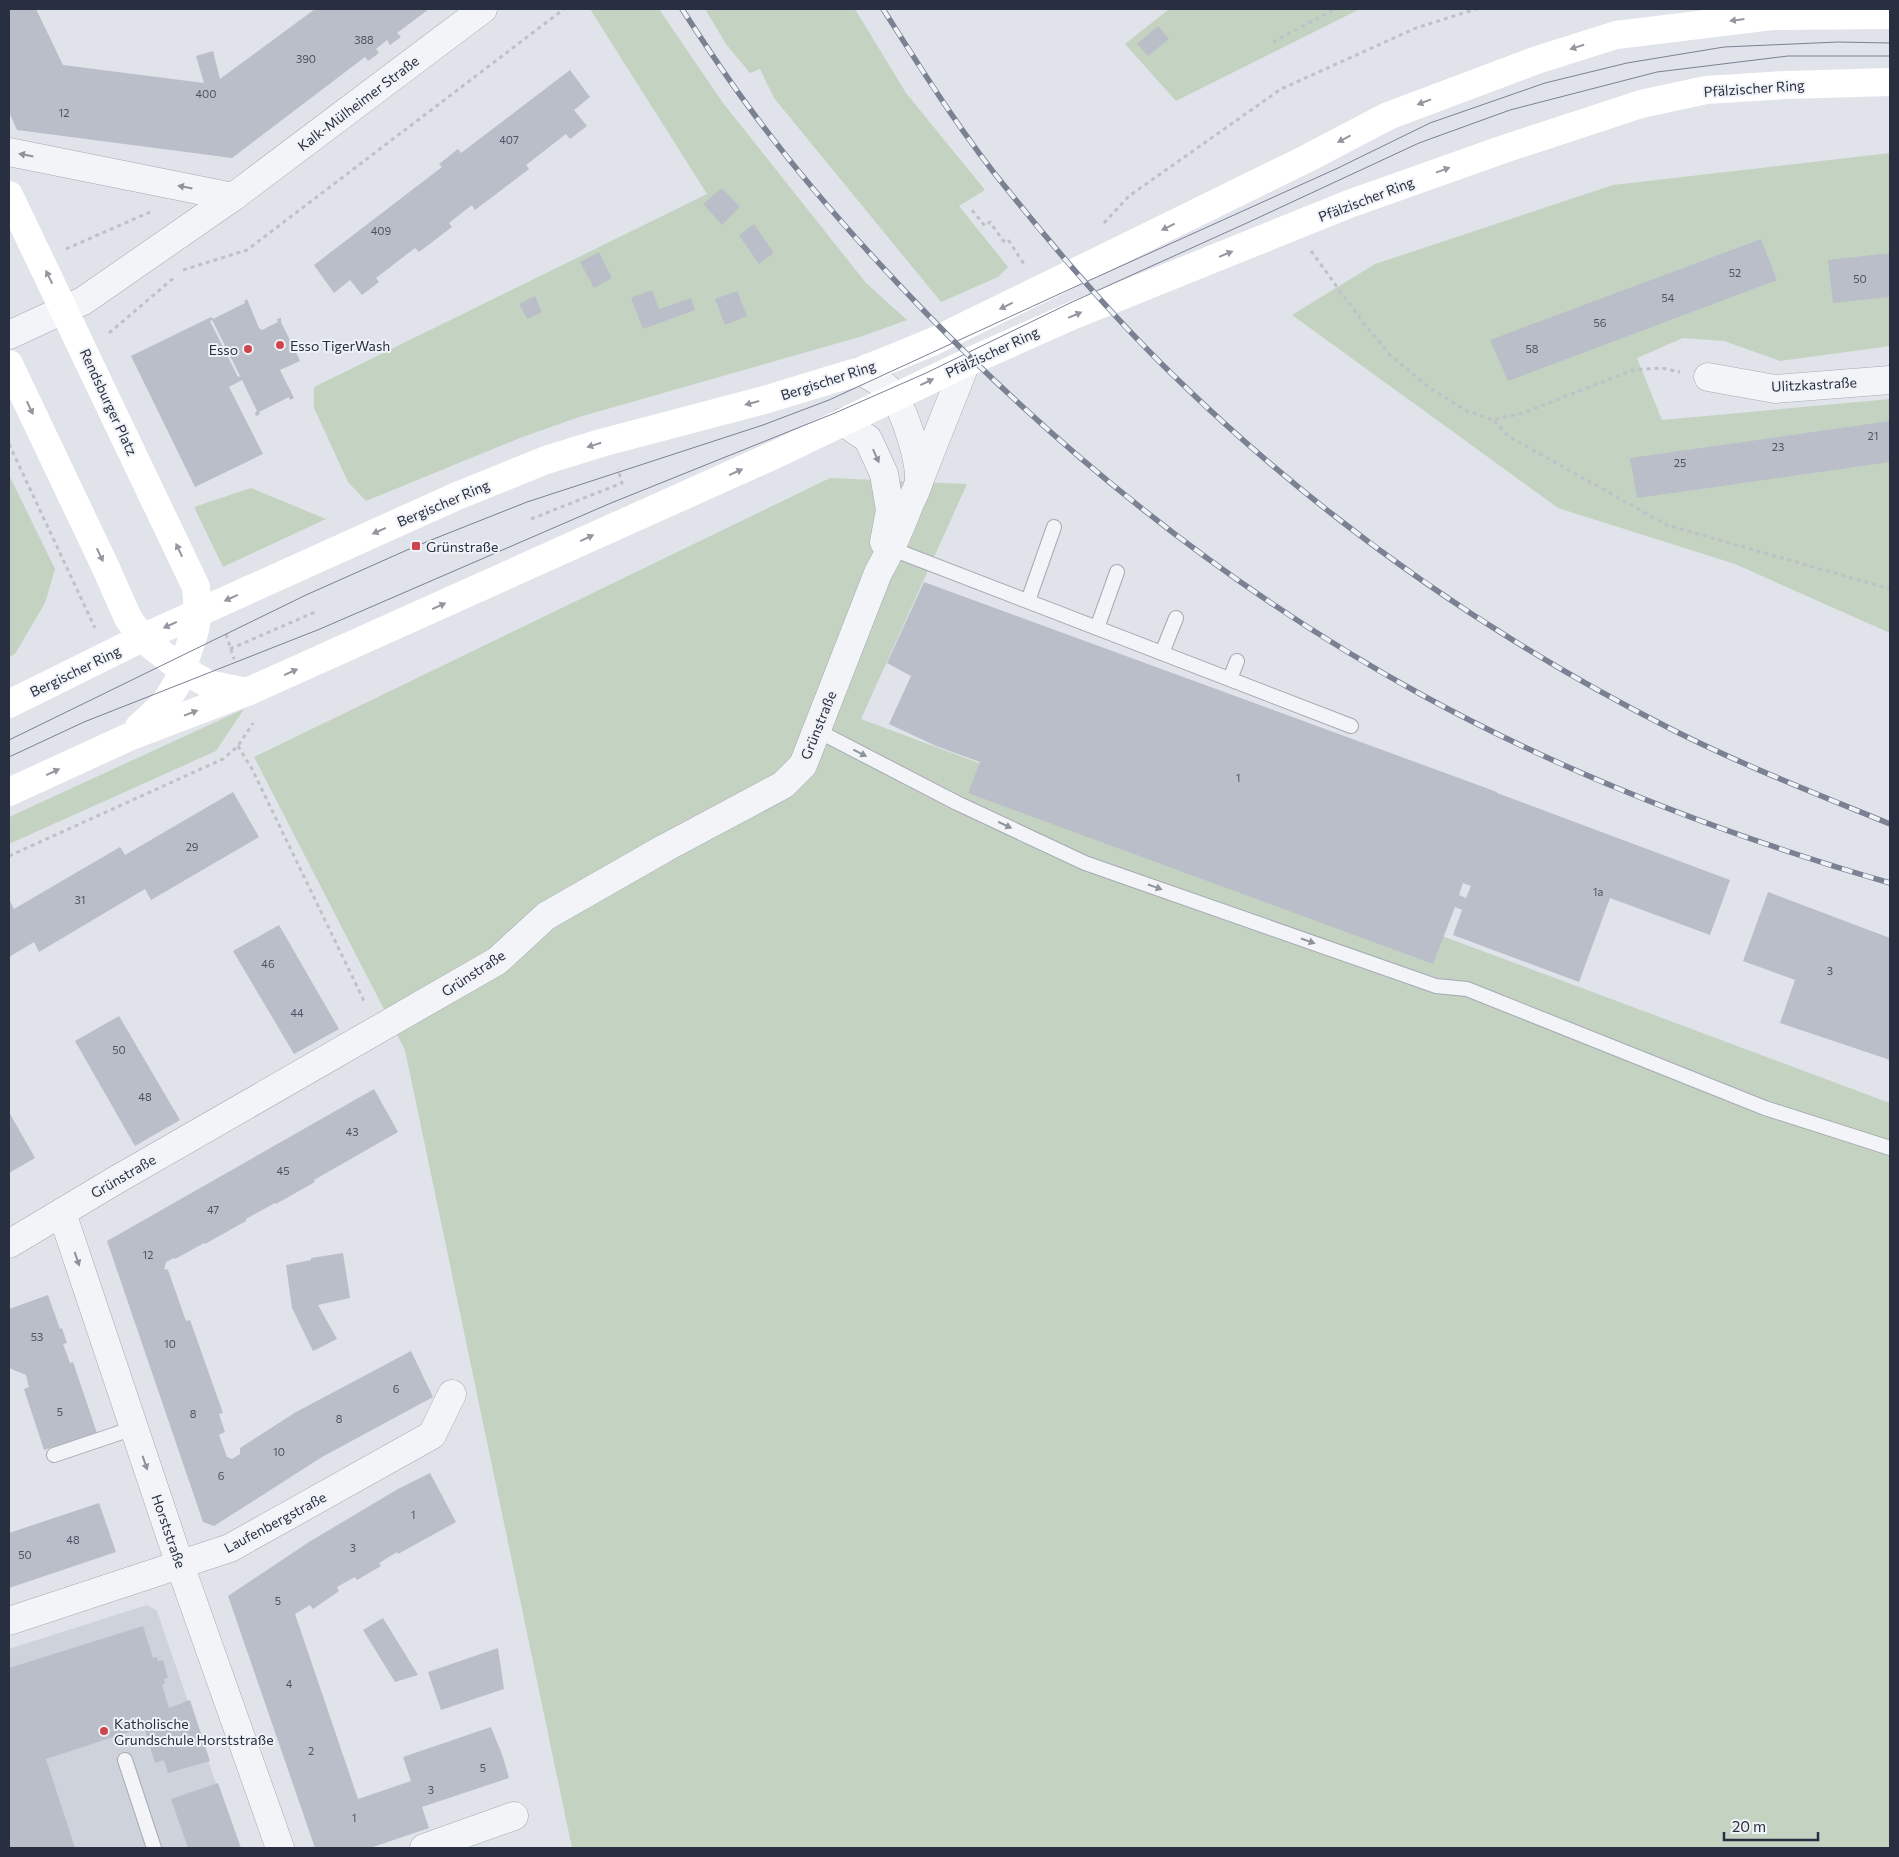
<svg xmlns="http://www.w3.org/2000/svg" width="1899" height="1857" viewBox="0 0 1899 1857" font-family="Commissioner,sans-serif">
<style>
.built{fill:#ced2db}
.green{fill:#c4d3c1}
.building{fill:#babec9;fill-rule:evenodd}
.lines{fill:none;stroke-linecap:round;stroke-linejoin:round}
.lane-casing{stroke:#a5a9b3;stroke-width:16}
.street-casing{stroke:#a5a9b3;stroke-width:29}
.path{stroke:#bec1c7;stroke-width:3;stroke-dasharray:4 4;stroke-linecap:butt}
.lane{stroke:#f3f4f7;stroke-width:14}
.street{stroke:#f3f4f7;stroke-width:28}
.secondary{stroke:#fff;stroke-width:28}
.tram{stroke:#798193;stroke-width:1}
.rail-casing{stroke:#798193;stroke-width:5.5}
.rail{stroke:#eff2f6;stroke-width:4;stroke-dasharray:11;stroke-linecap:butt}
.oneway{fill:#9497a0}
.oneway2{fill:#8e929c}
.poi-dot{fill:#cf444f;stroke:#eff2f6;stroke-width:2}
.labels{text-anchor:middle;dominant-baseline:central;stroke-width:4;stroke-linejoin:round;paint-order:stroke}
.number-label{font-size:11px;fill:#4c5362}
.street-label{font-size:14px;fill:#282f40;stroke:#eff2f6}
.poi-label{font-size:14px;fill:#282f40;stroke:#eff2f6;text-anchor:start}
</style>
<rect width="100%" height="100%" fill="#e0e3e9"/>
<polygon class="built" points="147,1605 157,1611 238,1848 9,1848 9,1649"/>
<g class="green">
<polygon points="590,9 659,9 723,103 866,283 907,320 863,336 579,417 520,438 366,501 348,482 314,408 314,387 707,194"/>
<polygon points="705,9 855,9 906,93 985,190 959,206 1008,267 998,277 941,302 774,98 760,69 750,73 726,44"/>
<polygon points="1169,9 1360,9 1176,101 1125,44"/>
<polygon points="1890,153 1890,346 1780,361 1724,341 1683,338 1637,358 1662,420 1890,399 1890,633 1735,564 1558,508 1292,315 1375,264 1613,185"/>
<polygon points="9,475 55,569 45,603 15,654 9,657"/>
<polygon points="830,478 967,484 861,719 1890,1103 1890,1848 572,1848 405,1050 254,757"/>
<polygon points="251,488 326,519 223,567 194,507"/>
<polygon points="244,709 216,751 9,844 9,817"/>
</g>
<g class="building">
<polygon points="9,9 36,9 63,65 204,83 196,56 213,51 220,79 315,9 429,9 397,33 401,37 390,45 387,40 376,49 379,53 368,61 365,57 232,158 17,130 9,112"/>
<polygon points="1158,26 1169,39 1148,56 1137,44"/>
<polygon points="570,70 590,97 574,110 587,126 570,139 566,134 526,165 529,169 475,210 472,205 449,223 452,227 419,252 415,248 376,278 379,282 362,295 350,280 334,293 314,265 442,167 439,164 458,149 461,153"/>
<polygon points="722,188 740,207 722,225 703,204"/>
<polygon points="754,224 774,253 759,264 739,235"/>
<polygon points="1761,239 1777,280 1508,381 1490,340"/>
<polygon points="599,252 612,278 594,288 580,262"/>
<polygon points="1890,253 1890,297 1833,303 1828,260"/>
<polygon points="652,290 659,309 691,298 695,310 643,329 631,298"/>
<polygon points="737,291 747,316 725,325 715,299"/>
<polygon points="535,296 542,312 527,319 519,304"/>
<path d="M 247,299 L 259,328 L 262,330 L 278,322 L 277,319 L 281,318 L 281,322 L 300,361 L 280,370 L 294,398 L 290,400 L 289,397 L 259,412 L 260,414 L 256,416 L 255,413 L 257,411 L 242,380 L 229,387 L 263,454 L 195,487 L 131,356 L 209,318 L 212,317 L 213,319 L 245,303 L 244,301 ZM 212,320 L 240,376 L 238,377 L 210,321 Z"/>
<polygon points="1890,421 1890,462 1637,498 1630,458"/>
<path d="M 924,582 L 1497,792 L 1497,793 L 1730,880 L 1710,935 L 1610,898 L 1579,982 L 1453,935 L 1462,910 L 1455,907 L 1433,964 L 968,793 L 980,762 L 936,746 L 889,724 L 911,676 L 887,663 ZM 1463,883 L 1471,886 L 1466,898 L 1459,895 Z"/>
<polygon points="233,792 259,837 151,900 145,889 39,952 34,942 9,957 9,899 14,909 120,847 125,855"/>
<polygon points="1768,892 1890,938 1890,1060 1780,1023 1795,980 1743,961"/>
<polygon points="279,925 339,1029 294,1054 233,951"/>
<polygon points="119,1016 180,1120 135,1146 75,1041"/>
<polygon points="374,1089 398,1132 314,1180 315,1182 276,1204 275,1203 246,1219 246,1221 205,1244 204,1243 175,1259 174,1258 166,1262 164,1269 168,1270 186,1321 190,1320 223,1413 219,1414 225,1432 219,1435 227,1457 232,1459 240,1454 240,1448 296,1412 411,1351 433,1397 322,1457 214,1526 203,1522 107,1241"/>
<polygon points="9,1112 35,1158 9,1173"/>
<polygon points="343,1253 350,1298 318,1305 337,1339 313,1351 292,1308 286,1265 311,1260 311,1258"/>
<polygon points="48,1295 60,1329 62,1328 67,1343 63,1344 70,1363 73,1362 97,1433 44,1450 24,1389 29,1387 26,1375 9,1368 9,1309"/>
<polygon points="430,1473 456,1522 398,1554 397,1552 379,1563 381,1566 357,1580 355,1577 337,1587 339,1591 313,1609 310,1605 295,1614 358,1799 411,1781 403,1757 491,1727 503,1757 509,1778 422,1807 429,1828 370,1848 315,1848 228,1596 309,1542 398,1489"/>
<polygon points="99,1503 116,1552 9,1588 9,1533"/>
<polygon points="383,1618 418,1675 395,1682 363,1630"/>
<polygon points="143,1626 153,1658 157,1657 158,1661 163,1660 168,1678 164,1679 165,1684 162,1685 169,1708 190,1700 210,1761 168,1773 164,1760 155,1763 144,1727 46,1759 75,1848 9,1848 9,1668"/>
<polygon points="498,1648 504,1689 441,1710 428,1672"/>
<polygon points="218,1783 241,1848 188,1848 171,1799"/>
</g>
<g class="lines">
<defs>
<g id="lane">
<polyline points="887,547 1351,726"/>
<polyline points="1028,601 1054,527"/>
<polyline points="1097,628 1117,572"/>
<polyline points="1162,653 1176,618"/>
<polyline points="1230,679 1237,661"/>
<polyline points="816,730 957,803 1085,863 1436,986 1467,989 1765,1108 1890,1148"/>
<polyline points="54,1455 134,1428"/>
<polyline points="125,1760 154,1848"/>
</g>
<g id="street">
<polyline points="9,152 233,197"/>
<polyline points="9,335 83,301 233,197 483,9"/>
<polyline points="1708,377 1775,389 1890,380"/>
<polyline points="843,422 868,439 884,474 890,510 884,542"/>
<polyline points="919,481 966,363"/>
<polyline points="62,1213 180,1565 280,1848"/>
<path d="M 9,1244 L 116,1180 L 497,961 L 546,916 L 665,848 L 783,785 L 803,765 L 878,573 C 891,550 901,527 910,503 C 913,496 918,488 919,481 C 920,459 904,407 889,390 C 881,382 870,376 860,371"/>
<polyline points="9,1621 230,1548 432,1435 452,1394"/>
<polyline points="424,1848 514,1816"/>
</g>
</defs>
<use href="#lane" class="lane-casing"/>
<use href="#street" class="street-casing"/>
<g class="path">
<polyline points="1273,42 1335,9"/>
<polyline points="972,210 985,226 990,222 1005,243 1009,241 1024,264"/>
<polyline points="1104,223 1129,196 1281,89 1416,28 1476,9"/>
<polyline points="66,249 150,212"/>
<polyline points="1311,251 1362,321 1390,355 1430,388 1467,411 1493,420 1523,413 1633,370 1662,368 1680,372"/>
<polyline points="183,270 247,250 564,9"/>
<polyline points="109,333 176,276"/>
<polyline points="1494,421 1508,436 1667,525 1890,589"/>
<polyline points="9,444 95,628"/>
<polyline points="531,519 622,483 618,469"/>
<polyline points="226,634 234,659"/>
<polyline points="230,649 315,612"/>
<polyline points="238,746 252,769 365,1003"/>
<polyline points="9,856 223,759 238,746 253,723"/>
</g>
<use href="#lane" class="lane"/>
<use href="#street" class="street"/>
<g class="secondary">
<polyline points="9,195 196,587 198,612 195,630 177,684 164,704 139,727"/>
<polyline points="9,364 105,566 128,618 142,638 171,661 196,677 208,684 247,692"/>
<polyline points="9,704 142,638 457,496 546,460 601,443 764,400 860,371 898,356 932,342 1100,260 1304,160 1388,116 1537,60 1616,35 1772,16 1890,15"/>
<polyline points="9,792 129,737 247,692 781,452 966,363 1074,315 1349,204 1504,149 1641,104 1706,90 1786,85 1890,82"/>
</g>
<g class="tram">
<polyline points="9,740 306,595 416,546 527,502 763,425 829,400 1068,290 1338,168 1430,123 1545,83 1627,63 1724,47 1838,42 1890,43"/>
<polyline points="9,757 84,722 320,629 611,503 835,413 926,373 1070,303 1249,222 1419,143 1510,110 1657,72 1788,56 1890,56"/>
</g>
<defs>
<g id="rail">
<path d="M 682,9 C 704,43 727,78 751,110 C 804,182 864,249 926,313 C 1072,463 1238,594 1422,695 C 1570,776 1728,836 1890,883"/>
<path d="M 883,9 C 922,70 961,133 1007,189 C 1059,254 1115,319 1175,377 C 1321,519 1490,637 1671,729 C 1742,765 1817,794 1890,824"/>
</g>
</defs>
<use href="#rail" class="rail-casing"/>
<use href="#rail" class="rail"/>
</g>
<defs><path id="oneway-solid" d="M-6-.8H1V-3.2L6.5 0L1 3.2V.8H-6Z" transform="scale(1.25)"/></defs>
<g class="oneway">
<use href="#oneway-solid" transform="translate(1737 20) rotate(173)"/>
<use href="#oneway-solid" transform="translate(1577 47) rotate(163)"/>
<use href="#oneway-solid" transform="translate(1424 102) rotate(159)"/>
<use href="#oneway-solid" transform="translate(1344 139) rotate(152)"/>
<use href="#oneway-solid" transform="translate(1443 170) rotate(-20)"/>
<use href="#oneway-solid" transform="translate(1168 227) rotate(154)"/>
<use href="#oneway-solid" transform="translate(1226 254) rotate(-22)"/>
<use href="#oneway-solid" transform="translate(49 277) rotate(-116)"/>
<use href="#oneway-solid" transform="translate(1006 306) rotate(154)"/>
<use href="#oneway-solid" transform="translate(1075 315) rotate(-23)"/>
<use href="#oneway-solid" transform="translate(927 382) rotate(-25)"/>
<use href="#oneway-solid" transform="translate(752 403) rotate(165)"/>
<use href="#oneway-solid" transform="translate(30 408) rotate(65)"/>
<use href="#oneway-solid" transform="translate(594 445) rotate(163)"/>
<use href="#oneway-solid" transform="translate(736 472) rotate(-24)"/>
<use href="#oneway-solid" transform="translate(379 531) rotate(156)"/>
<use href="#oneway-solid" transform="translate(587 538) rotate(-25)"/>
<use href="#oneway-solid" transform="translate(179 550) rotate(-115)"/>
<use href="#oneway-solid" transform="translate(100 555) rotate(65)"/>
<use href="#oneway-solid" transform="translate(231 598) rotate(156)"/>
<use href="#oneway-solid" transform="translate(439 606) rotate(-24)"/>
<use href="#oneway-solid" transform="translate(170 625) rotate(156)"/>
<use href="#oneway-solid" transform="translate(291 672) rotate(-24)"/>
<use href="#oneway-solid" transform="translate(191 713) rotate(-21)"/>
<use href="#oneway-solid" transform="translate(53 772) rotate(-25)"/>
</g>
<g class="oneway2">
<use href="#oneway-solid" transform="translate(26 155) rotate(-169)"/>
<use href="#oneway-solid" transform="translate(185 187) rotate(-169)"/>
<use href="#oneway-solid" transform="translate(876 456) rotate(66)"/>
<use href="#oneway-solid" transform="translate(860 753) rotate(27)"/>
<use href="#oneway-solid" transform="translate(1005 825) rotate(25)"/>
<use href="#oneway-solid" transform="translate(1155 887) rotate(19)"/>
<use href="#oneway-solid" transform="translate(1308 941) rotate(19)"/>
<use href="#oneway-solid" transform="translate(77 1259) rotate(71)"/>
<use href="#oneway-solid" transform="translate(145 1463) rotate(71)"/>
</g>
<g class="poi-dot">
<circle cx="280" cy="345" r="5"/>
<circle cx="248" cy="349" r="5"/>
<rect x="411" y="541" width="10" height="10" rx="2.5"/>
<circle cx="104" cy="1731" r="5"/>
</g>
<g class="labels">
<g class="number-label">
<text x="364" y="39">388</text>
<text x="306" y="58">390</text>
<text x="206" y="93">400</text>
<text x="64" y="112">12</text>
<text x="509" y="139">407</text>
<text x="381" y="230">409</text>
<text x="1735" y="272">52</text>
<text x="1860" y="278">50</text>
<text x="1668" y="297">54</text>
<text x="1600" y="322">56</text>
<text x="1532" y="348">58</text>
<text x="1873" y="435">21</text>
<text x="1778" y="446">23</text>
<text x="1680" y="462">25</text>
<text x="1238" y="777">1</text>
<text x="192" y="846">29</text>
<text x="1598" y="891">1a</text>
<text x="80" y="899">31</text>
<text x="268" y="963">46</text>
<text x="1830" y="970">3</text>
<text x="297" y="1012">44</text>
<text x="119" y="1049">50</text>
<text x="145" y="1096">48</text>
<text x="352" y="1131">43</text>
<text x="283" y="1170">45</text>
<text x="213" y="1209">47</text>
<text x="148" y="1254">12</text>
<text x="37" y="1336">53</text>
<text x="170" y="1343">10</text>
<text x="396" y="1388">6</text>
<text x="60" y="1411">5</text>
<text x="193" y="1413">8</text>
<text x="339" y="1418">8</text>
<text x="279" y="1451">10</text>
<text x="221" y="1475">6</text>
<text x="413" y="1514">1</text>
<text x="73" y="1539">48</text>
<text x="353" y="1547">3</text>
<text x="25" y="1554">50</text>
<text x="278" y="1600">5</text>
<text x="289" y="1683">4</text>
<text x="311" y="1750">2</text>
<text x="483" y="1767">5</text>
<text x="431" y="1789">3</text>
<text x="354" y="1817">1</text>
</g>
<g class="street-label">
<text transform="translate(1754 88) rotate(-4)">Pfälzischer Ring</text>
<text transform="translate(358 103) rotate(-37)">Kalk-Mülheimer Straße</text>
<text transform="translate(1366 199) rotate(-21)">Pfälzischer Ring</text>
<text transform="translate(992 352) rotate(-25)">Pfälzischer Ring</text>
<text transform="translate(828 380) rotate(-18)">Bergischer Ring</text>
<text transform="translate(1814 384) rotate(-3)">Ulitzkastraße</text>
<text transform="translate(109 402) rotate(65)">Rendsburger Platz</text>
<text transform="translate(443 503) rotate(-23)">Bergischer Ring</text>
<text transform="translate(75 671) rotate(-26)">Bergischer Ring</text>
<text transform="translate(818 725) rotate(-68)">Grünstraße</text>
<text transform="translate(473 973) rotate(-33)">Grünstraße</text>
<text transform="translate(123 1176) rotate(-30)">Grünstraße</text>
<text transform="translate(275 1522) rotate(-28)">Laufenbergstraße</text>
<text transform="translate(169 1531) rotate(71)">Horststraße</text>
</g>
<g class="poi-label">
<text x="290" y="345">Esso TigerWash</text>
<text x="238" y="349" text-anchor="end">Esso</text>
<text x="426" y="546">Grünstraße</text>
<text x="114" y="1723">Katholische<tspan x="114" dy="16">Grundschule Horststraße</tspan></text>
</g>
</g>
<rect width="1899" height="1857" fill="none" stroke="#282f40" stroke-width="20"/>
<path d="M1724 1832v8h94v-8" fill="none" stroke="#282f40" stroke-width="2.5"/>
<text x="1732" y="1832" font-size="15" fill="#282f40" stroke="#eff2f6" stroke-width="4" paint-order="stroke">20 m</text>
</svg>
